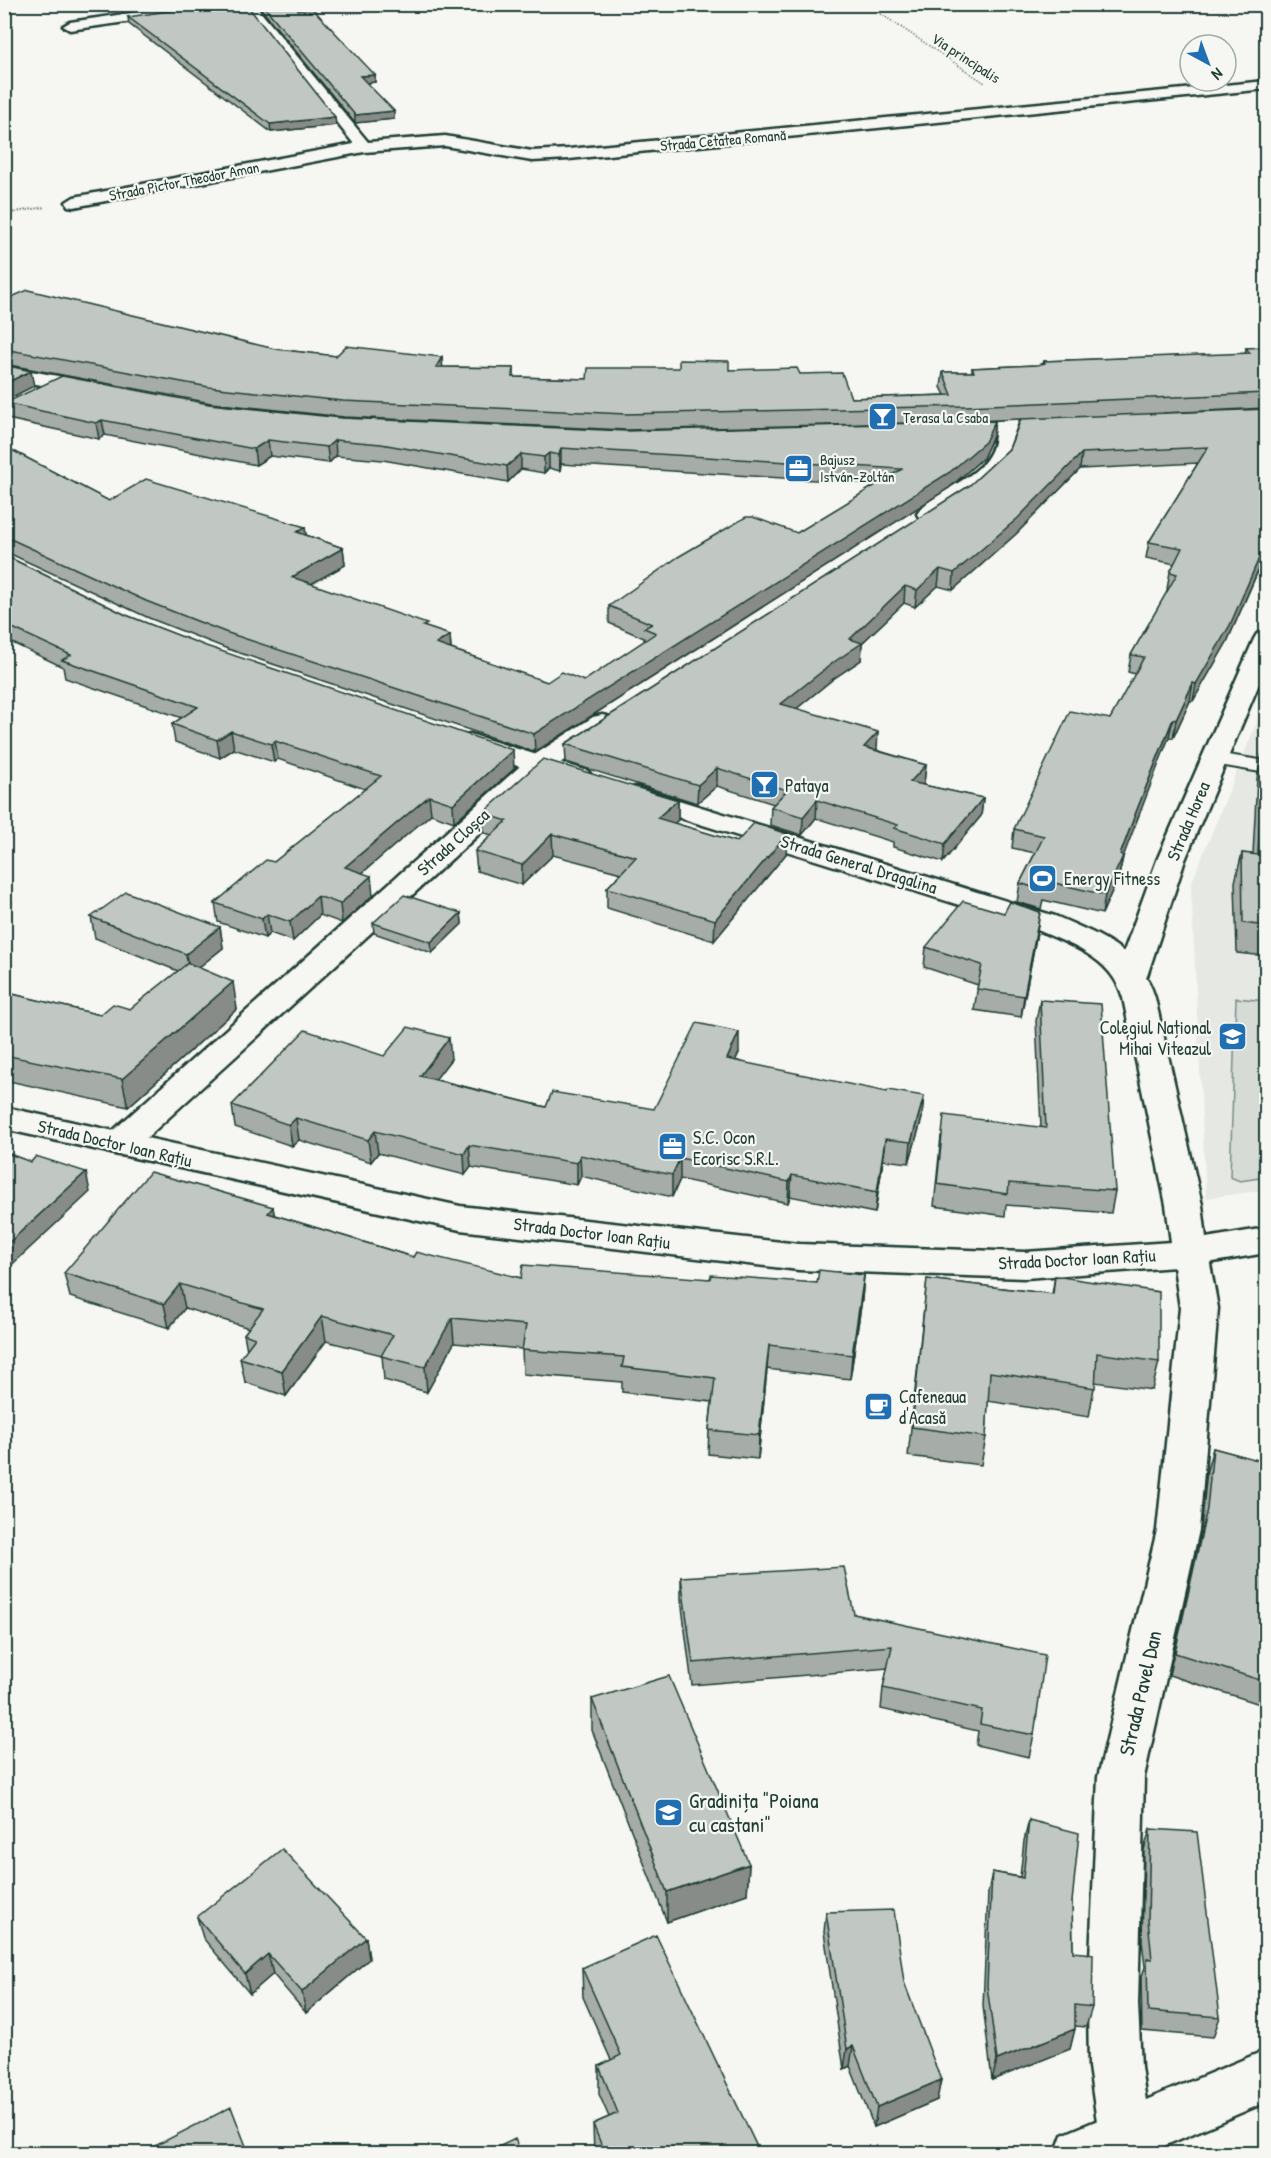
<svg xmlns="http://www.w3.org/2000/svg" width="1271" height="2158" viewBox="0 0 1271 2158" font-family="'Patrick Hand',sans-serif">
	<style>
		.built { fill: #e6e8e4 }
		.green { fill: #d6dbd6; stroke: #7a8c85; stroke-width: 1.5 }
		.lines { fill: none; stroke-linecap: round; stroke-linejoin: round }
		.lane-casing { stroke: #1f3d34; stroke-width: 4 }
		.street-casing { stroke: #1f3d34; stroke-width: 5 }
		.secondary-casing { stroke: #1f3d34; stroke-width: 5 }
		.primary-casing { stroke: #1f3d34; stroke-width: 5 }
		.path-far1 { stroke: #1f3d34; stroke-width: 1.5; stroke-dasharray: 1 2; stroke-linecap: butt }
		.path { stroke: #1f3d34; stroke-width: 2; stroke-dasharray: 1 2; stroke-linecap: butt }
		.lane { fill: #f6f6f2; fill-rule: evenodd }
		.street { fill: #f6f6f2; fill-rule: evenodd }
		.secondary { fill: #f6f6f2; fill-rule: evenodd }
		.primary { fill: #f6f6f2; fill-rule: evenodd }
		.wall { fill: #a6aca8; stroke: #1f3d34; stroke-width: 1.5 }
		.shaded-wall { fill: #878c88; stroke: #1f3d34; stroke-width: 1.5 }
		.building { fill: #c1c8c3; stroke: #1f3d34; stroke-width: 1.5 }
		.labels { text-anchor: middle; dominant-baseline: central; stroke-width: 4.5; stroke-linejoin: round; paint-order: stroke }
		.far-street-label { font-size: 15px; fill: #1f3d34; stroke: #f6f6f2 }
		.far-poi-label { font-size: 15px; fill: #1f3d34; stroke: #f6f6f2; text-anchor: start }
		.poi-label { font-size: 18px; fill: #1f3d34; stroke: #f6f6f2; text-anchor: start }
		.street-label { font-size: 18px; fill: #1f3d34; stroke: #f6f6f2 }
		.near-street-label { font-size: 21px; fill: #1f3d34; stroke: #f6f6f2 }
		.near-poi-label { font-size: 21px; fill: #1f3d34; stroke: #f6f6f2; text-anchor: start }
	</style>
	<rect width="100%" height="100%" fill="#f6f6f2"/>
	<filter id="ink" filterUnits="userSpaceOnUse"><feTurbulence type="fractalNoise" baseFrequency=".0167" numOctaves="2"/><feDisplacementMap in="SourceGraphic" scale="12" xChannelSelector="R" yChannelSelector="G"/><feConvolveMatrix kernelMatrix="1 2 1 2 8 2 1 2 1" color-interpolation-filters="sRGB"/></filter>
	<g filter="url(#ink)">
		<path class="built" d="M1266,700v490l-60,8 -15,-314z"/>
		<path class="green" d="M1236,998l30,3v176l-26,4 -10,-4z"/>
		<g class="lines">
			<defs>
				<path id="lane" d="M1215,753l51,8v12l-58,-10 -3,-4 3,-4z"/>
				<path id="street" d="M192,4h37l-6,4 -153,22 -7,-4 7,-4z
					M241,4h13l114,138 77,-6 87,15 37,-2 697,-68v8l-697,70 -37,2 -87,-15 -81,6 -290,55 -6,-1 -2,-4 8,-5 280,-53z
					M4,366l91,17 7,2 3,4 -3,4 -7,2 -91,-17z
					M1064,419l7,2 3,4 -3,4 -55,5c0,8 -1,15 -5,23 -12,19 -69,67 -91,62l-3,-5c19,-28 75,-35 78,-79h-51l-3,-4 3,-4 63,-7z
					M1266,632v35l-81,193 -38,116 -5,7 -11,2 -11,-2 -5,-7 42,-116 97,-221 3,-5z
					M602,715l9,2 4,6 -4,6 -63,42 -417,381 -12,3 -12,-3 -5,-8 5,-8 421,-377 65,-42z
					M1190,1240l13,4 5,9 10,55 -19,222 -55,247 -6,227 3,63 10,68 -7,19h-38l-7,-19 -10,-68 -1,-63 10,-227 59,-247 23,-222 -8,-55 5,-9z"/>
				<path id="secondary" d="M1266,2050v52l-121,52h-90l7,-19z"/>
				<path id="primary" d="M470,734l118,37 4,6 -4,6 -10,2 -117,-37 -4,-6 4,-6z
					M636,787l419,129c42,18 86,34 100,82l47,207 4,33 60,-10v25l-76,13 -165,12 -226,-8 -339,-40 -456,-101v-22l456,99 339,38 226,8 146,-10 -5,-37 -43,-207c-11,-41 -54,-54 -90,-70l-407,-127 -4,-6 4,-6z"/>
			</defs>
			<use href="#lane" class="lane-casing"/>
			<use href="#street" class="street-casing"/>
			<use href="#secondary" class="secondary-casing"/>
			<use href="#primary" class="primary-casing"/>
			<path class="path-far1" d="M866,4l119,79
				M343,14l111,-10"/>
			<path class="path" d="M4,214l41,-7"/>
			<use href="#lane" class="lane"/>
			<use href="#street" class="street"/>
			<use href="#secondary" class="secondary"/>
			<use href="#primary" class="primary"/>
		</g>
		<path class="wall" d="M257,4h36l5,6 77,65v7l-9,1 28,36 -39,4z
			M128,17l208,108 -65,7 -142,-108z
			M4,297l271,52 61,7 106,1v10l72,1v9l73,2 142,-9 71,4 51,24 94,-3 -4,-8 2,-15h29v-4l65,-3 6,-1 1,-3 201,-7 1,-6 20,-1v61l-103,5 103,-4 -1,146 -38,87 -34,59h-3l-17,37 -4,-1 -37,93 -9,27 -4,18 -17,39 -59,-14 -2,9 -24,-7 3,-19 15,-30 -23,-5 2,-19 96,-110 25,-45 -7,-2 3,-17 37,-65 -1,-1 3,-17 5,-8 -29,-6 3,-16 49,-79 -118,6 -64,65 -63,56 -15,-4 -23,21 -11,-4 -42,40 -1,17 -28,19 -37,30 81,40 -1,1 50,15 -2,18 -1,2 60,13 -2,18 -38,46 -50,-15v-5l-77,-24 -14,17 -32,-10 1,-18 3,-3 -57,-18 -20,17 -131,-41 -1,-18 404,-258 40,-37 11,-30 -46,2h21l-2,15 -10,22 -34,30 -414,264 -307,-103 -79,-31 -145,-67v-105l105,55 196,26 1,8 37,13 2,17 -34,19 116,44 23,7 1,14 96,33 37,-1 60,-40v-3l-35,-15v-17l188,-73 81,-49 -317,-20 -1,7 -11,-3 -5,5 -23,-4 -13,13 -125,-22 -47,-4 -7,7 -59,-7 -14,9 -151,-30 -6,4 -91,-20 -3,-16 204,1 133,14 284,13 282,-8 -282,7 -282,-13 -133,-14 -207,-39z
			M4,555l122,60 388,154 -60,53 -23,-8 -69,59 11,22 -31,28 -22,-8 -27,26 -23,-8 -5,5 -47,-16 -3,-19 59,-41 91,-73 -87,-30 -4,3 -40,-13 -14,9 -45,-16 -3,-18 10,-6 -117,-40 -2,-11 -59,-28z
			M1263,750h3v206l-29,-3 -2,-71 7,-29 11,1 4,-76z
			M678,800v20l-4,3 63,19 49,12 -72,87 -107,-33v-20l14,-15 -68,-18 -31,30 -45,-14 -2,-20 17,-16 -8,-2 -1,-20z
			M461,913l1,11 -30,29 -58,-20 -1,-10z
			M91,917l129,10 3,21 -24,19 38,42 -109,98 -124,-27v-88l96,23 30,-6 48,-38 -83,-33z
			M1037,932l-16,85 -47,-7 4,-25 -54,-18 2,-20z
			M1040,1000l75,191 -4,22 -105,-8 -1,11 -71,-10 7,-70 100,-9 -5,-106z
			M739,1053l-4,7 187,58 -13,45 -26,-3 -8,53 -85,-17 -2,7 -108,-24 -8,18 -91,-21 -4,9 -106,-18 -6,8 -87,-22 -7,9 -72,-22 -7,6 -57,-19 -3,-22 152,-49 67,3 -16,20 111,28 108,2z
			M273,1207l1,8 139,42 108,21 189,1 107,4 47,-8 -2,24 -12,80 -83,-10 -9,90 -50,-5 1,-24 3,-28 -90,-10v-10l-99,-8 -1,-25 -68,-6 -27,49 -43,-12 -2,-25 -56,-14 -40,55 -41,-14 -5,-24 7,-8 -3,-16 5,-6 -64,-20 -16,20 -99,-31 -6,-24z
			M1055,1276l104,86 -7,28 -57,-8 -6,35 -101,-16 -2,36 -5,28 -73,-9 19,-177 125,15z
			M1213,1448l51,14 2,-10v254l-97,-31 32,-145 6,-60z
			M681,1577l173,37 180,121 -5,22 -53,-12 2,-14 -97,-22 2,-21 5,-20 -196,17 -11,-86z
			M592,1699l157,165 -2,30 -80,28 -75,-192z
			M1029,1820l43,82 1,50 19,55 -6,20 -11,-1 -5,23 -78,31 -9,-74 5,-113 4,-21 28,5 4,-36z
			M1150,1829l70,188 -7,20 -71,-6 -1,-52 4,-12 -3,-26 2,-91z
			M826,1912l78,70 33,118 -63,27 -24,-61 -6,3 -20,-137z
			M197,1917l169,21 3,21 -63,54 -33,-39 -23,20 -47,-56z
			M582,1968l176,181 -1,5h-163l-1,-30 16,-7 -10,-23v-28l12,-6 -28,-63z"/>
		<path class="shaded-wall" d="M375,75v7l-15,2v-8z
			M394,111v8l-39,4v-8z
			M335,117l1,8 -65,7 -1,-8z
			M442,357l1,15 -7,-5z
			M31,371l3,15 -30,15v-17z
			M102,420l3,15 -6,4 -3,-16z
			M995,421l-2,15 -10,22 -34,30 -414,264 -1,-18z
			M268,440l2,16 -14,9 -2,-16z
			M335,440l1,16 -7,7 -2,-16z
			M561,448v16l-1,7 -1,-16z
			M549,453v15l-5,5v-16z
			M1082,453l-2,16 -64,65 -63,56 1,-17z
			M521,454v15l-13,13 -1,-16z
			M305,527l2,17 -10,-12z
			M1266,542v10l-39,90 -34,59 3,-17z
			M343,548l2,17 -52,29 -1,-17z
			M940,569l-2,17 -23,21 2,-17z
			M905,586l-1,17 -42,40 -1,17 -28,19 -53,43 1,-18z
			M450,635l1,18 -15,-9z
			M1193,683l-3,18 -17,37 3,-18z
			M1173,719l-4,18 -46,120 -4,18 -17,39 3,-19 15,-40 16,-43z
			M231,731l3,18 -14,9 -3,-18z
			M878,732l-1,17 -15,16 2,-18z
			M275,741l3,18 -4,3 -3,-18z
			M513,750l1,19 -60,53 -1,-18z
			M926,765l-2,18 -15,17 1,-18z
			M717,768v18l-20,17 1,-18z
			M429,796l2,18 -84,72 -2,-19z
			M983,798l-2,18 -38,46 2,-18z
			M678,800v20l-21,18v-20z
			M817,800l-1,18 -14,17 1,-18z
			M552,834l1,21 -31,30v-20z
			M787,834l-1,20 -72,87 1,-21z
			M371,876l2,19 -31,28 -2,-19z
			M5,877l7,26 -8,5v-30z
			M318,896l2,19 -27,26 -3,-19z
			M1040,912l-3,20 -16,85 3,-21z
			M461,913l1,11 -30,29 -1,-11z
			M267,914l3,19 -5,5 -3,-19z
			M220,927l3,21 -34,27 -3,-21z
			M233,982l4,27 -109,98 -6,-28z
			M739,1032v21l-13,27 1,-21z
			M449,1038l2,21 -29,38 -2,-21z
			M924,1096l-2,22 -13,45 2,-21z
			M296,1118l3,22 -7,6 -3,-21z
			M375,1131l3,22 -7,9 -3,-22z
			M885,1139l-2,21 -8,53 2,-21z
			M469,1145l2,22 -6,8 -1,-21z
			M580,1155l1,21 -4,9v-22z
			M680,1158v21l-8,18v-22z
			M86,1172l4,20 -86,80v-25z
			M792,1175l-2,21 -2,7 1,-21z
			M273,1207l4,25 -9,-19z
			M864,1275l-2,24 -12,80 2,-24z
			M180,1284l5,24 -16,20 -5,-24z
			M322,1316l4,25 -40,55 -4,-25z
			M452,1318l2,25 -27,49 -2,-25z
			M769,1345l-2,24 -9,90 1,-24z
			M749,1864l-2,30 -80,28v-30z
			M366,1938l3,21 -63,54 -4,-21z
			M268,1954l5,20 -23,20 -5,-20z
			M1075,2029l-5,20 -78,31 5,-20z
			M853,2046l-3,20 -6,3 3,-20z
			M941,2080l-4,20 -63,27 3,-20z
			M758,2149l-1,5h-9z"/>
		<path class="building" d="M214,4h32l89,113 -65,7 -142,-107z
			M262,4h31l5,6 15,-1 62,66 -15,1 34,35 -39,4z
			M28,290l247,59 61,7 10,-10 96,11 -6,10 78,1 -2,9 75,2 1,-11h91v-8l50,1v9l68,-2 3,6 42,-1 9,25 101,-3 -9,-23h31l-2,-4 65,-3 8,-2 -1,-2 206,-8 -4,-5 20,-1v46l-300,13 -340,8 -283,-13 -134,-14 -205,-38v-52l5,1z
			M4,365l27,6 -27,13z
			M62,376l147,28 133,14 284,13 369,-10 -10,21 -35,30 -416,262 -309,-102 -79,-31 -142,-65v-90l105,55 37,-22 159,48 -8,5 46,16 -51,29 135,47 -4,2 27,9 -14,9 111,38 15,-10 22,9 72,-48 -12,-5 8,-4 -43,-18 69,-49 68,-40h7l44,16 105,-64 -341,-21 -2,7 -10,-2 -5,4 -23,-3 -14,12 -126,-22 -46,-4 -8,7 -59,-7 -14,9 -152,-29 -6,3 -91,-20z
			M1266,409v133l-36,83 -34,59 -3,-1 -17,37 -3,-1 -37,93 -16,43 3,1 -18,39 -59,-14 -2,10 -24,-8 24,-47 -30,-7 56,-118 40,8 34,-62 -13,-2 46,-81 -7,-2 12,-24 -33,-6 59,-95 -126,6 -64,65 -64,55 -14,-4 -23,21 -12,-4 -55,53 12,4 -28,19 -53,42 97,28 -14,15 62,18 -16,17 73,16 -38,46 -51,-16 4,-3 -81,-25 -14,17 -32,-10 16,-17 -70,-22 -19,17 -133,-41 404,-258 40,-37 12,-30z
			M4,555l122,60 80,31 307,104 -60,54 -24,-8 -84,71 26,9 -31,28 -22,-8 -28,26 -23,-8 -5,5 -47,-16 51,-43 8,2 107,-86 -106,-35 -4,3 -40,-13 -14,9 -45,-16 26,-17 -136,-47 9,-5 -67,-31z
			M1263,750h3v176l-23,-3 -1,-70 16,2z
			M543,759l135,41 -21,18 80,24 17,-19 33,11 -72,86 -108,-32 29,-31 -84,-23 -30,31 -47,-14 32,-30 -24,-8z
			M126,892l94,35 -34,27 -95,-37z
			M404,895l57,18 -30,29 -58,-19z
			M963,901l41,12 6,-11 30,10 -16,84 -47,-7 5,-24 -56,-18z
			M188,963l45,19 -111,97 -118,-24v-63l96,23 13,-11 17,5z
			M1040,1000l61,4 14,187 -106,-8 -1,11 -71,-10 7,-69 102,13z
			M697,1023l42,9 -12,27 160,33 1,-2 36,6 -13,46 -26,-3 -8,53 -85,-17 -3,7 -109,-24 -8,17 -92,-20 -3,8 -108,-18 -5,9 -89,-23 -7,9 -72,-22 -7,7 -57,-20 73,-75 79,26 24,-29 41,11 -29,38 126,31 6,-15 102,17z
			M4,1152l27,10 5,-6 50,16 -82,75z
			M150,1172l123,35 -5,6 145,44 3,-5 105,26 2,-13 187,14 1,-4 106,8 2,-13 45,5 -12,80 -83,-10 -10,90 -50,-5 6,-52 -93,-11 2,-10 -102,-7 4,-25 -74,-7 -27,49 -44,-11 12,-21 -71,-19 -40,55 -42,-13 15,-20 -11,-4 19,-25 -83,-25 -16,20 -100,-31z
			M1055,1276l104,16v70l-62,-9 -2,35 -105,-16 -4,65 -74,-10 15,-148 126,15z
			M1213,1448l52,14 1,-9v229l-91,-29 32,-144z
			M844,1567l10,47 191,41 -11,80 -54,-11 2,-14 -99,-22 9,-42 -199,17 -12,-86z
			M669,1676l80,188 -82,28 -75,-193z
			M1029,1820l50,13 -7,69 1,50 20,2 -1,53 -17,-2v24l-78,31 -10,-74 5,-114 31,6z
			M1150,1829l47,3 23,185 -72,-6 -1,-53 5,1 -4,-39z
			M282,1849l84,89 -64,54 -34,-38 -23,20 -48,-57z
			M894,1910l10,72 37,98 -64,27 -24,-61 -6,3 -21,-137z
			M656,1935l102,214 -10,5h-143l-12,-30 25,-11 -19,-47 22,-11 -39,-87z
			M231,2107l18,47h-98l-2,-5z
			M515,2139l6,15h-37z"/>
	</g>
	<defs>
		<symbol id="bar-square" viewBox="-11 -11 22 22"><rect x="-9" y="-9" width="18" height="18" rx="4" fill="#1f6fb2" stroke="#f6f6f2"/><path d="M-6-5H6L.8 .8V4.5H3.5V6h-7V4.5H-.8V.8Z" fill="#fff"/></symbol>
		<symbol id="office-square" viewBox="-11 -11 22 22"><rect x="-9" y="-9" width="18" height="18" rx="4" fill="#1f6fb2" stroke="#f6f6f2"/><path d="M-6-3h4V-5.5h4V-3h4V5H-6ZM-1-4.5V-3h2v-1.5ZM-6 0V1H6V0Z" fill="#fff"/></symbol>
		<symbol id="stadium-square" viewBox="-11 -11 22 22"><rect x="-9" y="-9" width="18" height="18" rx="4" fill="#1f6fb2" stroke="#f6f6f2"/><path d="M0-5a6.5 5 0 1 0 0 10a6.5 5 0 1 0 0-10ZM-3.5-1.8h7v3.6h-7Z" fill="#fff"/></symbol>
		<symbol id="school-square" viewBox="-11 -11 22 22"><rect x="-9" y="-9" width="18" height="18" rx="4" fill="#1f6fb2" stroke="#f6f6f2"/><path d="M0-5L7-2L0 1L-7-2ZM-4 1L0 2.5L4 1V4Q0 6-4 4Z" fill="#fff"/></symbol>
		<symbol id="cafe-square" viewBox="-11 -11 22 22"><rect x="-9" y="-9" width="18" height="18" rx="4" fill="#1f6fb2" stroke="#f6f6f2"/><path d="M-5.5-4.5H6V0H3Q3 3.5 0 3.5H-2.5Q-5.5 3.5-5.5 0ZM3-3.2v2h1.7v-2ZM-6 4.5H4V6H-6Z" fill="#fff"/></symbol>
	</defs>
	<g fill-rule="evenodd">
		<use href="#bar-square" x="866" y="400" width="33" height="33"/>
		<use href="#office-square" x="782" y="452" width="33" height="33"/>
		<use href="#bar-square" x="748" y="768" width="33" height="33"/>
		<use href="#stadium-square" x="1026" y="862" width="33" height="33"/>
		<use href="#school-square" x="1216" y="1020" width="33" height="33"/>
		<use href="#office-square" x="656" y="1130" width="33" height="33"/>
		<use href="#cafe-square" x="862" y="1390" width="33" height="33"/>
		<use href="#school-square" x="652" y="1796" width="33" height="33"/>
	</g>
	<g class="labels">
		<g class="far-street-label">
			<text transform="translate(966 58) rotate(33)">Via principalis</text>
			<text transform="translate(723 140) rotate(-5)">Strada Cetatea Romană</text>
			<text transform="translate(184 181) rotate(-11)">Strada Pictor Theodor Aman</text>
		</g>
		<g class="far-poi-label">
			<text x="903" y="417">Terasa la Csaba</text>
			<text x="820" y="459">Bajusz<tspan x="820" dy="17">István-Zoltán</tspan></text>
		</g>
		<g class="poi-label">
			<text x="785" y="785">Pataya</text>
			<text x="1064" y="878">Energy Fitness</text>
			<text x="1211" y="1027" text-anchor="end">Colegiul Național<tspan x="1211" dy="21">Mihai Viteazul</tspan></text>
			<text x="693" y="1137">S.C. Ocon<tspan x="693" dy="21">Ecorisc S.R.L.</tspan></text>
			<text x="899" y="1396">Cafeneaua<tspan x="899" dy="21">d'Acasă</tspan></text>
		</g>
		<g class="street-label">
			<text transform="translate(1188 821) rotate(-67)">Strada Horea</text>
			<text transform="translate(453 842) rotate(-42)">Strada Cloșca</text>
			<text transform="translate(859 864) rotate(17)">Strada General Dragalina</text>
			<text transform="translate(115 1143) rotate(13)">Strada Doctor Ioan Rațiu</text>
			<text transform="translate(592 1233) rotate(7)">Strada Doctor Ioan Rațiu</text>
			<text transform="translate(1077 1259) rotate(-3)">Strada Doctor Ioan Rațiu</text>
		</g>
		<g class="near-street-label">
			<text transform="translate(1140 1693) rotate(-77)">Strada Pavel Dan</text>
		</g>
		<g class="near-poi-label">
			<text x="689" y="1800">Gradinița "Poiana<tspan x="689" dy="24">cu castani"</tspan></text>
		</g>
	</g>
	<rect width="1271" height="2158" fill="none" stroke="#f6f6f2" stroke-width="24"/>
	<rect x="12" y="12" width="1247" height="2134" fill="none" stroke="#1f3d34" stroke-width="2" filter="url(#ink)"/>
	<g transform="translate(1208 63) rotate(139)"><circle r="28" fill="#f6f6f2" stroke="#a0aca6" stroke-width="1.5"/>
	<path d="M0-4.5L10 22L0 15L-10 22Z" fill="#1f6fb2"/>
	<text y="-9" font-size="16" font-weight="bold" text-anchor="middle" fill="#1f3d34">N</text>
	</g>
</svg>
